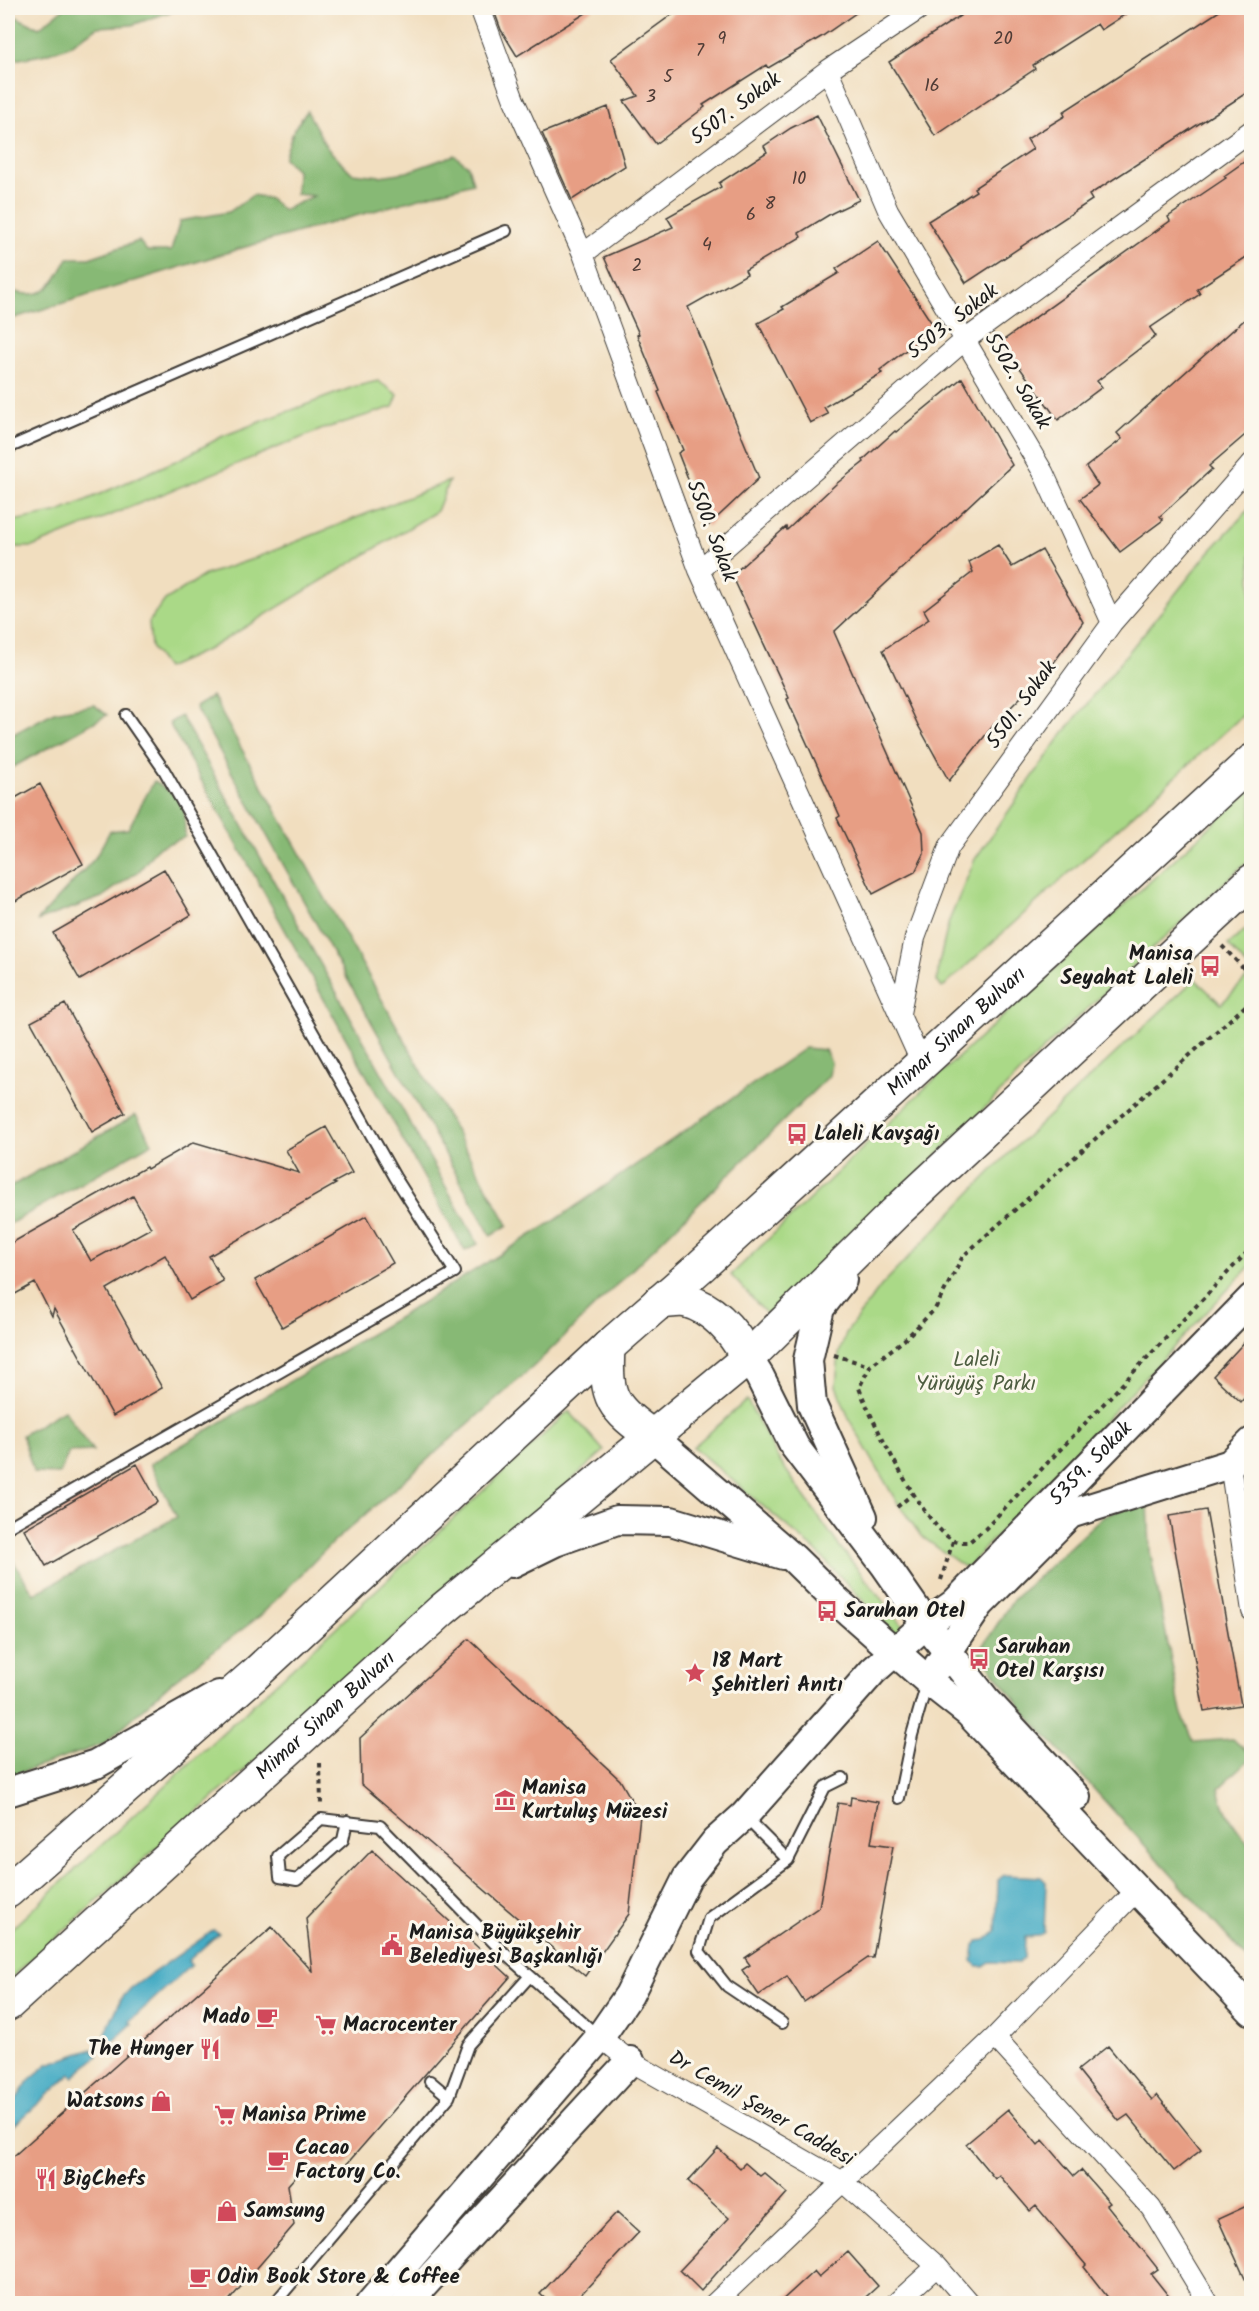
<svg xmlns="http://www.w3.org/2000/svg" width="1259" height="2311" viewBox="0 0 1259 2311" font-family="Kalam,sans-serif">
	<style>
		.green { fill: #aad987; stroke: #637a52; stroke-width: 1.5 }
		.forest { fill: #87b974; stroke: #526a48; stroke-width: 1.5 }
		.water { fill: #44abc4; stroke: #306470; stroke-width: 1.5 }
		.building { fill: #e79e84; fill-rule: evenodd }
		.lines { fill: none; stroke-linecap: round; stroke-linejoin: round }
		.lane-casing { stroke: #3c3934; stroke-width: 14 }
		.street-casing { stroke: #3c3934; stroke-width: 22 }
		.secondary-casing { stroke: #3c3934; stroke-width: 32 }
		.highway-casing { stroke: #3c3934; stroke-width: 36 }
		.path { stroke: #3c3934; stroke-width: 4; stroke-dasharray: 4.5 4.5; stroke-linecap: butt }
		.lane { stroke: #fff; stroke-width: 10 }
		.street { stroke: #fff; stroke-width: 20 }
		.secondary { stroke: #fff; stroke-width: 28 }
		.highway { stroke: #fff; stroke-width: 33 }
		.labels { text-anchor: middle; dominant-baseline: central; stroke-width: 6; stroke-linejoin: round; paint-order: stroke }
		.number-label { font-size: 18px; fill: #4f3c36 }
		.street-label { font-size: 21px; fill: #1c1c1c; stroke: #fbf7ec }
		.poi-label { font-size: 21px; font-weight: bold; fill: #1c1c1c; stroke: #fbf7ec; text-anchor: start }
		.park-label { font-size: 21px; fill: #4e5e41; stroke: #fbf7ec }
	</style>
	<rect width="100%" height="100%" fill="#fbf7ec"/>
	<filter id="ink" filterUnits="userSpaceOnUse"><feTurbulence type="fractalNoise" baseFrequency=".0167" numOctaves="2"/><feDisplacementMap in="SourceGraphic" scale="12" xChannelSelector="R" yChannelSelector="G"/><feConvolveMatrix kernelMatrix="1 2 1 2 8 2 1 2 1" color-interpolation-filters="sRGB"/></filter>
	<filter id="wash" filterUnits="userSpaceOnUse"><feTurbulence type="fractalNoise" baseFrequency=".008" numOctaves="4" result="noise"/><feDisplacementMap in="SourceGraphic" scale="24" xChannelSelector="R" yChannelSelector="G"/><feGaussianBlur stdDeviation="1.35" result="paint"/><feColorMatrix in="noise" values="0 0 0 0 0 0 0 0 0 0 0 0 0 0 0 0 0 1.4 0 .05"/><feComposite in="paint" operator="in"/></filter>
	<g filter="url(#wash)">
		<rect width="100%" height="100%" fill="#f1debf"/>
		<path class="green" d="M378,381l20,14 -5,12 -70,22 -291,118h-24v-25l51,-10 123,-54 41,-22 130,-49z
			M449,481l-12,30 -228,138 -43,19 -15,-21 -2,-25 16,-22 40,-25 45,-15z
			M1251,507v201l-309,280 -5,-7 2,-18 10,-42 26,-62 87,-124 147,-183z
			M1251,789v69l-200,184 -279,278 -41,-45 195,-188z
			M1251,925v46l-23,-26z
			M1251,974v291l-285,303 -45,-32 -26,-37 -45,-78 -14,-35 3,-32 7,-21 35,-47 126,-131 188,-176 26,25z
			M747,1400l32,60 58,83 69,87 -8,7 -83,-87 -122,-103z
			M569,1411l35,40 -596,529v-48z"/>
		<path class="forest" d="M64,8h117l-49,17 -34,2 -31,20 -25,8 -34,6v-48l31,15z
			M307,111l21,38 24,24 28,3 27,-4 47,-17 14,11 5,17 -231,65 -234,72v-30c37,12 44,-3 60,-32h21l50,-17 8,10h24l9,-30 49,-9 24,-17 17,4 13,11 31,-14 -18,-2 1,-24 -13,-12 10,-29z
			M212,696l296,529 -17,11 -296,-529z
			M94,705l13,10 -99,55v-33l46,-25z
			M181,716l297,528 -13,7 -296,-528z
			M154,781l30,20 1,36 -28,11 -17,22 -38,27 -65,24 58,-63 15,-27 18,-2z
			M805,1048l20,2 6,12 -2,14 -295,290 -207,182 -67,68 -88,66 -68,62 -96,33v-224l26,41 143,-77 -27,-53 249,-147 155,-96z
			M136,1115l16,28 -144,82v-37z
			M64,1410l29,41 -24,1 -10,22 -25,-1 -12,-38z
			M1148,1500l2,51 31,161 13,30 38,-3 19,15v4l-32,30c4,23 17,41 32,58v117l-223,-247 -49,-63 33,-52 91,-85z"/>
		<path class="water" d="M1004,1875l37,2 5,5 -2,50 -6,4 -13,1 -1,21 -5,5 -29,-1 -6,4h-6l-6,-5 2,-16 4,-4 8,-1 10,-9 2,-51z
			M214,1930l5,3 -31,28 3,4 -61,56 2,3 -23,21 -6,-6 18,-40 10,-11z
			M92,2049l6,7 -24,21 -3,-3 -60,54 -3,-2v-15l22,-32 18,-15z"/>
		<g id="blocks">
			<path class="building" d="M493,8h101l-77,48 -16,-26z
				M681,8h182l-42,29 -53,31 -2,-3 -63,40 2,2 -49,37 -32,-43 14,-5 -27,-37z
				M972,8h163l-34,22 -4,-6 -64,41 2,4 -100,67 -46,-74z
				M1224,8h27v82l-162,105 3,5 -126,83 -38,-62 48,-30 -2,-3 59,-39 -6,-10 38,-23 -2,-4z
				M608,107l17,59 -53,34 -30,-67z
				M817,115l42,85 -27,13 -33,20 2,4 -56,33 2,4 -59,33 71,171 -52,49 -29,-74 5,-3 -25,-58 2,-1 -23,-56 2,-1 -35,-77 69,-30 -6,-10 54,-30 -2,-4 48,-31 -3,-6 27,-18z
				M1251,157v97l-54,35 3,5 -50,34 6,8 -59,45 5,6 -44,33 -57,-78 169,-121 -2,-4 58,-39 -2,-2z
				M878,241l57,87 -55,42 2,3 -58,34 4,7 -18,9 -52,-100 26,-14 -2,-2 57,-34 -3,-4z
				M1251,314v116l-42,36 3,3 -52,47 3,4 -43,32 -40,-53 18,-14 -12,-18 36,-28 -5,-6z
				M962,378l50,87 -178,167 89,200 1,22 -9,18 -42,22 -36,-76 3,-2 -53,-117 2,-1 -57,-123 54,-48 1,3 49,-46 28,-22 -1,-2 32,-29 1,1z
				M998,545l14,22 30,-17 41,72 -33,46 -54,54 -47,59 -31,-56 -35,-75 46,-31 -5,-9 49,-38 -4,-10z
				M40,784l43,80 -75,41v-103z
				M164,869l27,46 -111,65 -27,-47z
				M65,1004l60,109 -33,19 -61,-110z
				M326,1127l26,46 -19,10 3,1 -127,72 14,25 -33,19 -25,-45 -58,34 55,99 -49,28 -59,-107 -2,7 -17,-33 -27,15v-53l138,-78 1,2 47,-27 105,31 -13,-23zM133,1196l18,32 -60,33 -18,-31z
				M366,1216l27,47 -111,64 -27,-47z
				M1251,1335v55l-10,12 -28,-26z
				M137,1464l21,38 -112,64 -22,-37z
				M1206,1510l35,195 -37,6 -35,-195z
				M469,1639l151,141 20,35 -11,99 -44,62 -224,-192 -1,-46z
				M851,1797l27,5 -7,41 22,3 -20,112h-5l-64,44 -17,-26 -28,19 -17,-25 8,-5 -5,-7 74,-51 19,-104 12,2z
				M372,1850l138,127 -165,189 -41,1 -16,18 6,40 -68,79h-218v-143l264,-234 40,44 -6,-53z
				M1108,2046l44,54 5,-5 44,55 -27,21 -46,-56 -9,6 -41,-51z
				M1008,2109l30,36 5,-5 31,36 7,-6 29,33 -3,2 51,64 -7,5 24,30h-62l-29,-37 2,-2 -50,-59 -6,5 -31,-36 -4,4 -29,-35z
				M718,2148l22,20 5,-5 15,13 4,-3 23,20 -86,98 -21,-21 49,-52 -41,-37z
				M1251,2204v88l-33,-73z
				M617,2212l22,20 -67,72h-21l-11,-10z
				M848,2252l30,34 -20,18h-80l36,-33 5,6z"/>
		</g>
	</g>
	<g filter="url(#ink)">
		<use href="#blocks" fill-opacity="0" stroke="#3c3934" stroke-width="1.5"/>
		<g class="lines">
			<defs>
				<path id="lane" d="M8,448l498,-217
					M8,1527l447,-255 -60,-95 -231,-407 -38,-55
					M899,1798l13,-63 15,-52
					M744,1816l44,44
					M347,1821l-4,19 -46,40 -17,-3 -2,-21 43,-37 59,7 124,127 95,84
					M782,2023l-55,-37 -28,-35 10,-33 79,-58 37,-73 18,-9
					M430,2081l19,16
					M274,2304l175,-207 19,-52 61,-68"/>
				<path id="street" d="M480,8l34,92 69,154 116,316 222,492
					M828,70l60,140 155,262 69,151
					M583,254l245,-184 93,-62
					M699,570l266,-230 287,-210
					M900,1013l15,-75 34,-91 163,-224 140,-160
					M1230,1464l22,147
					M600,2037l30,24 213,121 94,84 33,38
					M995,2037l156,171 58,96
					M714,2304l281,-267 142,-147
					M895,2304l42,-38"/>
				<g id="secondary">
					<path d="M842,1280l-22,28 -12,52 4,45 51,112"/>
					<path d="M748,1358l12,19 35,70 90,118 41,59 59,75 91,98"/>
					<path d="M653,1437l140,121 45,44 89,78 42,33 283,298"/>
					<path d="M512,1563l43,-21 62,-22 54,1 112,34"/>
					<path d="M938,1666l42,-62 90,-90 160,-50 22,-22"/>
					<path d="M8,1792l88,-28 123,-69"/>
					<path id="s1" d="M370,2304l230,-267 29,-42 58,-117 28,-36 29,-26 129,-145 53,-47 28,-20 298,-306"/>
					<path d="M406,2304l224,-243"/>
				</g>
				<g id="highway">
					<path d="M659,1302c8,0 20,-3 28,-1 28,8 48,33 61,57"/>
					<path d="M608,1347c-3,53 4,60 45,90"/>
					<path id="s2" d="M8,1891l246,-216 354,-328 93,-81 551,-505"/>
					<path id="s3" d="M8,2004l434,-394 306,-252 147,-145 357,-332"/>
				</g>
			</defs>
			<use href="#lane" class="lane-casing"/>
			<use href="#street" class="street-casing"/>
			<use href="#secondary" class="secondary-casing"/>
			<use href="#highway" class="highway-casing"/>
			<path class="path" d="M1222,946l30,31
				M1252,1000l-289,256 -28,53 -31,31 -34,26 -11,22c13,33 63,134 92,151 5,4 12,3 18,3l16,-13 267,-282
				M834,1355l36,11
				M897,1507l17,-14
				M941,1580l12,-39
				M320,1763l1,42"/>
			<use href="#lane" class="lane"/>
			<use href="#street" class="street"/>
			<use href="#secondary" class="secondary"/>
			<use href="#highway" class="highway"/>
		</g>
	</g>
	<defs>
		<symbol id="bus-bare" viewBox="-9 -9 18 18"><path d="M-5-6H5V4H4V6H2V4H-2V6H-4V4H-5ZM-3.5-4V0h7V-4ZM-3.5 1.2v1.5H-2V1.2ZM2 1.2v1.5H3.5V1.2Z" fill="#d1495b" stroke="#fbf7ec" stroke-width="2.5" paint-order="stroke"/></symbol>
		<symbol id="sight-bare" viewBox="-9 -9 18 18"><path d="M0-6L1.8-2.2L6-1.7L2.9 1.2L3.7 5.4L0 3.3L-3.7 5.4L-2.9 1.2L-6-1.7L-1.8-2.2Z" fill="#d1495b" stroke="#fbf7ec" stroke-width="2.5" paint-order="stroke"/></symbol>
		<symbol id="museum-bare" viewBox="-9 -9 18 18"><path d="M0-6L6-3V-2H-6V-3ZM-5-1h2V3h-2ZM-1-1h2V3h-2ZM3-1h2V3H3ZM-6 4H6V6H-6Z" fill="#d1495b" stroke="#fbf7ec" stroke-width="2.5" paint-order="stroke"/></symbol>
		<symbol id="civic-bare" viewBox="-9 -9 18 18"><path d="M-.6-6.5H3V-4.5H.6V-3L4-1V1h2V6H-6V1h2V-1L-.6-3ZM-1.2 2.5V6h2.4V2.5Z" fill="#d1495b" stroke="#fbf7ec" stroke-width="2.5" paint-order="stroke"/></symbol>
		<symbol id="cafe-bare" viewBox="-9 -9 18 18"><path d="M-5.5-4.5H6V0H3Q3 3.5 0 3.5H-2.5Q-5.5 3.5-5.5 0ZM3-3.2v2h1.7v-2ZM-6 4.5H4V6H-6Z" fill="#d1495b" stroke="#fbf7ec" stroke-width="2.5" paint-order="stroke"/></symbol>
		<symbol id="supermarket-bare" viewBox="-9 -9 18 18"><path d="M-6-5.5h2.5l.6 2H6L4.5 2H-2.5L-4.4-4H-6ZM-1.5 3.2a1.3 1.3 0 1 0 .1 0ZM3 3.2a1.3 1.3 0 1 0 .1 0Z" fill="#d1495b" stroke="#fbf7ec" stroke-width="2.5" paint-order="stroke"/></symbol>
		<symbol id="restaurant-bare" viewBox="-9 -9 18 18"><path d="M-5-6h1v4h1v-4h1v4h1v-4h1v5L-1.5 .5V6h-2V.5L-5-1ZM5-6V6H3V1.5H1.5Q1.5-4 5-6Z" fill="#d1495b" stroke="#fbf7ec" stroke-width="2.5" paint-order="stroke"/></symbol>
		<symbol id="shop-bare" viewBox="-9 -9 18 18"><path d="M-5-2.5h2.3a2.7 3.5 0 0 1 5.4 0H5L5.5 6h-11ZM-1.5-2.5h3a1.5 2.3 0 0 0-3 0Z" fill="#d1495b" stroke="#fbf7ec" stroke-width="2.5" paint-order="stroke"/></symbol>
	</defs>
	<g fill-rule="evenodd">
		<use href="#bus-bare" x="1195" y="951" width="30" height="30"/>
		<use href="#bus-bare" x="782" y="1119" width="30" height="30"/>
		<use href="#bus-bare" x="812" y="1596" width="30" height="30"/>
		<use href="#bus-bare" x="964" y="1644" width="30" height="30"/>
		<use href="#sight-bare" x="680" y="1658" width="30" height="30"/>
		<use href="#museum-bare" x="490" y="1785" width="30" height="30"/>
		<use href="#civic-bare" x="377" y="1930" width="30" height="30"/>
		<use href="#cafe-bare" x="252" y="2002" width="30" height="30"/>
		<use href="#supermarket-bare" x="311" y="2010" width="30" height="30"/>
		<use href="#restaurant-bare" x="195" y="2034" width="30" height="30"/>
		<use href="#shop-bare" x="146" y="2086" width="30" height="30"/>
		<use href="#supermarket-bare" x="210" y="2100" width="30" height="30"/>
		<use href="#cafe-bare" x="263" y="2145" width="30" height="30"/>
		<use href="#restaurant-bare" x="31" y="2164" width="30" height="30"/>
		<use href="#shop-bare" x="212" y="2196" width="30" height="30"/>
		<use href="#cafe-bare" x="185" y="2262" width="30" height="30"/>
	</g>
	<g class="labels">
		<g class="number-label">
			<text x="722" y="39">9</text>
			<text x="1003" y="39">20</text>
			<text x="700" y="51">7</text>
			<text x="668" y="77">5</text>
			<text x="932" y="86">16</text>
			<text x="651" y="97">3</text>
			<text x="799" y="179">10</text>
			<text x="770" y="204">8</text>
			<text x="751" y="215">6</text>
			<text x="707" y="245">4</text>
			<text x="637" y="266">2</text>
		</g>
		<g class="street-label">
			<text transform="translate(736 109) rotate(-37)">5507. Sokak</text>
			<text transform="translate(953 322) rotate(-38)">5503. Sokak</text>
			<text transform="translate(1017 381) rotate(59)">5502. Sokak</text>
			<text transform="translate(711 531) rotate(69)">5500. Sokak</text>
			<text transform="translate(1022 705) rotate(-54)">5501. Sokak</text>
			<text stroke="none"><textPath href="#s2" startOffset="1280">Mimar Sinan Bulvarı</textPath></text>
			<text stroke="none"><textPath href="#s1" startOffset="1114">5359. Sokak</textPath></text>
			<text stroke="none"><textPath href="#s3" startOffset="429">Mimar Sinan Bulvarı</textPath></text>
			<text transform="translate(761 2109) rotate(30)">Dr Cemil Şener Caddesi</text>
		</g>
		<g class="poi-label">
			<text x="1193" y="954" text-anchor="end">Manisa<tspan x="1193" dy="24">Seyahat Laleli</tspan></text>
			<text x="814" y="1134">Laleli Kavşağı</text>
			<text x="844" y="1611">Saruhan Otel</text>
			<text x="996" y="1647">Saruhan<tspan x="996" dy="24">Otel Karşısı</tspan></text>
			<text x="712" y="1661">18 Mart<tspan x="712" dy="24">Şehitleri Anıtı</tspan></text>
			<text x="522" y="1788">Manisa<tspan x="522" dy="24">Kurtuluş Müzesi</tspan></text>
			<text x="409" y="1933">Manisa Büyükşehir<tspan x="409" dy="24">Belediyesi Başkanlığı</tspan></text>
			<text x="250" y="2017" text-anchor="end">Mado</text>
			<text x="343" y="2025">Macrocenter</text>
			<text x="193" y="2049" text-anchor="end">The Hunger</text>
			<text x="144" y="2101" text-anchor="end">Watsons</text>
			<text x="242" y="2115">Manisa Prime</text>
			<text x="295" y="2148">Cacao<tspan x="295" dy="24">Factory Co.</tspan></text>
			<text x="63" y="2179">BigChefs</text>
			<text x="244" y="2211">Samsung</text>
			<text x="217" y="2277">Odin Book Store &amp; Coffee</text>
		</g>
		<g class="park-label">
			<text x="976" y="1360">Laleli<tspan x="976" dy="24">Yürüyüş Parkı</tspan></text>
		</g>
	</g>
	<rect width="1259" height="2311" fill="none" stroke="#fbf7ec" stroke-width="30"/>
</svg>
